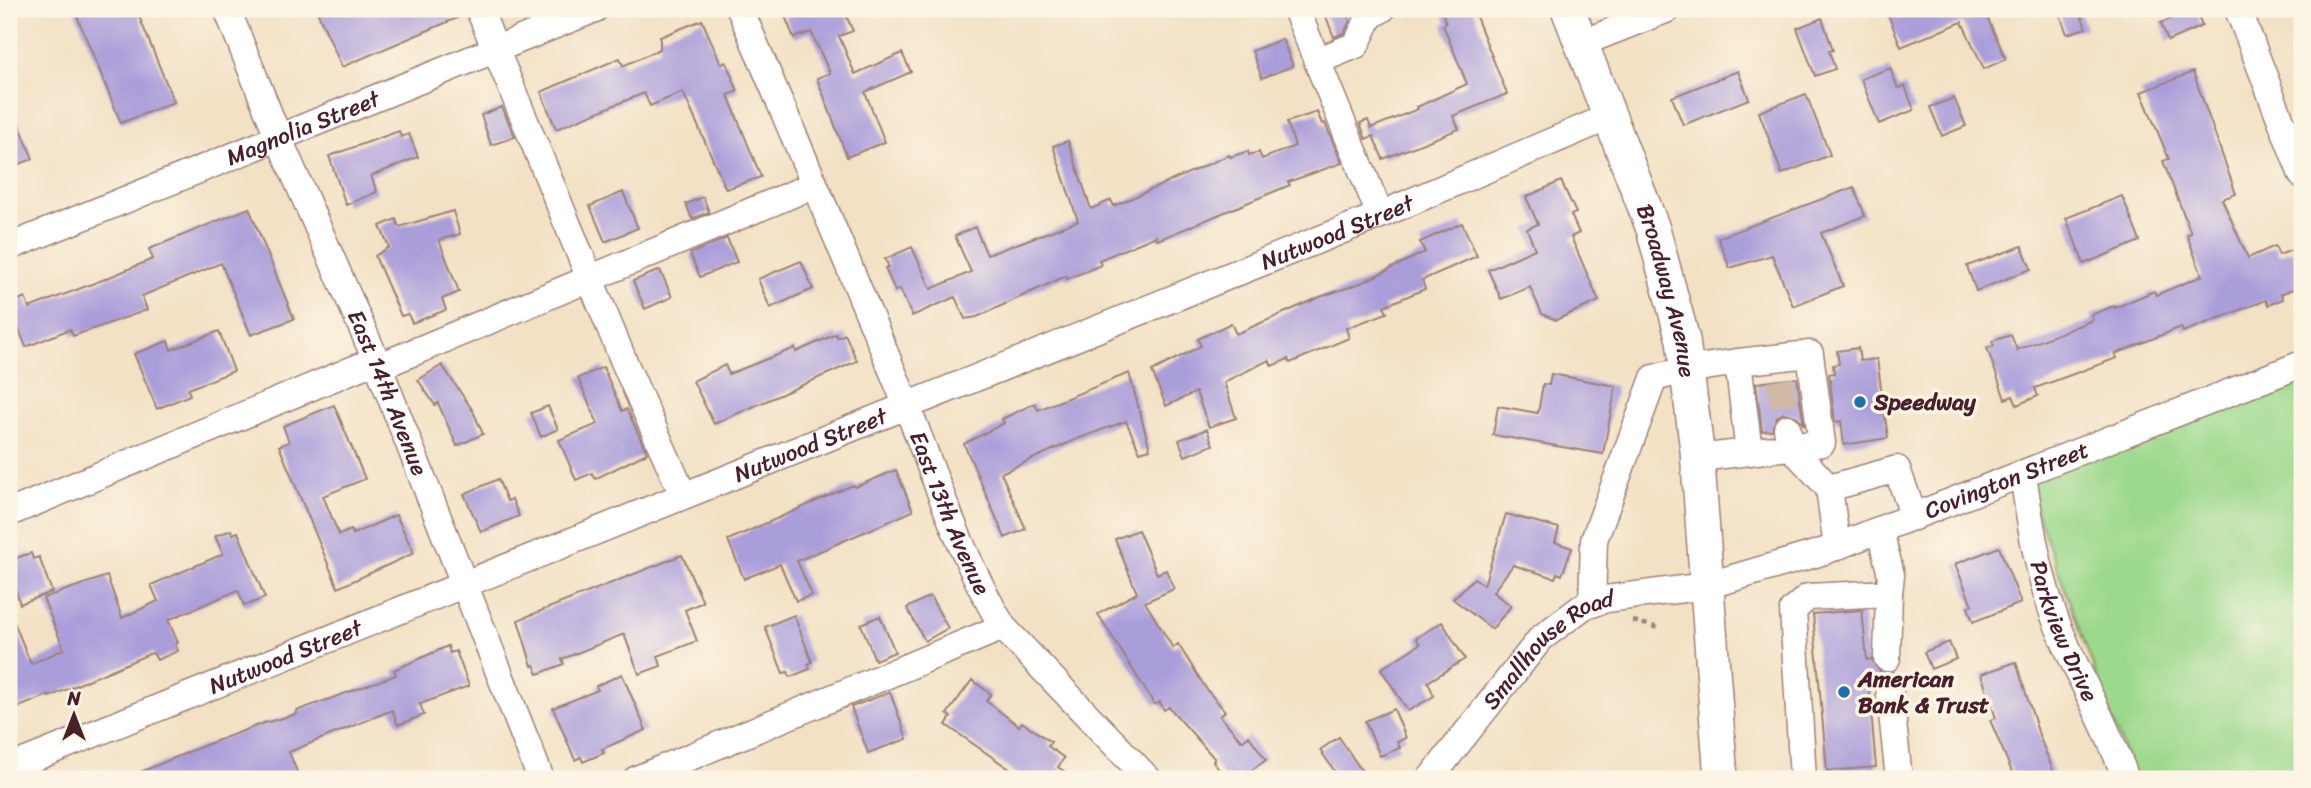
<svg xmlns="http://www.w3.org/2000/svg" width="2311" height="788" viewBox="0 0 2311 788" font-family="Sriracha,sans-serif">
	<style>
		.green { fill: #9dd98d; stroke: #747c5c; stroke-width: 2 }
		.building { fill: #aa9eda }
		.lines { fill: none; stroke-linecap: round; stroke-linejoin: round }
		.minor-tunnel { stroke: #d0baa5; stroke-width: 26; stroke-dasharray: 26 13; stroke-linecap: butt }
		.minor-casing { stroke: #9e8078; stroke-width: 29 }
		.major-casing { stroke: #9e8078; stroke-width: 36 }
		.path { stroke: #9e8078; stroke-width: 4.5; stroke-dasharray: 5 5; stroke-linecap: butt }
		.minor { stroke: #fff; stroke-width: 26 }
		.major { stroke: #fff; stroke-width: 33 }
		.poi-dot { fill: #1f6fb2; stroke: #fcf5e5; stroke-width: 2.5 }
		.labels { text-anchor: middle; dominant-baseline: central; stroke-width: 7; stroke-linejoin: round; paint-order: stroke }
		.street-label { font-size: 23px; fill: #4a1f2b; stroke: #fcf5e5 }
		.poi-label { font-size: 23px; font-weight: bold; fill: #4a1f2b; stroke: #fcf5e5; text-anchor: start }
	</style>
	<rect width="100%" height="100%" fill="#fcf5e5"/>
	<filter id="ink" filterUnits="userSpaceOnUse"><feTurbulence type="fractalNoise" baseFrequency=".0143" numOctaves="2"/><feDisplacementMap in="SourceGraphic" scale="14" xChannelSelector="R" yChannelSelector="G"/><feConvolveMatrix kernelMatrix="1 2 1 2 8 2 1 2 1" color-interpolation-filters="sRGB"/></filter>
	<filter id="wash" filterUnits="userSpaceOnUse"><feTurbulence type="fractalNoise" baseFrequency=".00686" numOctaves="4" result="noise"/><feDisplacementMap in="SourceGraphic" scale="28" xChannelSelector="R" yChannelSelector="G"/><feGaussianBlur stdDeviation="1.57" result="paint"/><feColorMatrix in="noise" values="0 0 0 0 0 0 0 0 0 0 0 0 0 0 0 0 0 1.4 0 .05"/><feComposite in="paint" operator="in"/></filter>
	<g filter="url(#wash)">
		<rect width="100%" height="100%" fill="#f2e1c4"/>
		<path class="green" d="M2302,364v415h-168l-111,-305z"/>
		<g id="blocks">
			<path class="building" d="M74,9h62l38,93 -53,21z
				M316,9h148v6l-122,52z
				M782,9h61l10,22 -14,5 16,38 47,-21 9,19 -46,20 20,50 -38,15 -30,-79 13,-5 -19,-41 -17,6z
				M1323,9h22l5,12 -6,12 -10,4z
				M1441,9h32l34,85 -54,22 6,13 -76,30 -10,-23 -7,3 -6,-16 8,-3 3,8 47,-19 -1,-2 50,-23 -24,-59 3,-2z
				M1886,9h107l-8,4 21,46 -22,10 -22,-47 -61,25z
				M2058,9h21l7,19 -19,6z
				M2195,9l7,17 -34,15 -7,-18z
				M1822,18l11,32 -4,1 6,18 -20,7 -18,-48z
				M702,20l19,44 5,-2 12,29 -10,4 33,82 -35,12 -43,-97 -33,14 -6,-13 -88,36 -15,-37 79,-34 3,8 37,-17v-12z
				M1282,39l11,27 -31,12 -10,-27z
				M1890,68l8,20 7,-2 9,24 -35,14 -18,-45z
				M1738,71l11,28 -66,26 -11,-28z
				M2193,72l43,122 -14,5 26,59 27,-12 4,9 13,-5 10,24v11l-21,9 2,5 -15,6 -2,-5 -83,32 -2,-5 -66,27 2,4 -82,30 3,8 -21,9 -4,-9 -8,3 -18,-51 7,-2 -2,-5 19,-6 6,15 76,-30 -2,-5 23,-9 1,2 39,-17 2,4 46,-19 -15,-41 4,-2 -28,-72 6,-2 -28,-67z
				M1806,94l24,61 -48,19 -23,-62z
				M1954,98l12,28 -24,10 -12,-29z
				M9,99l24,60 -24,9z
				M502,107l13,30 -24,8 -10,-30z
				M1317,112l5,12 3,-1 17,40 -54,19 2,3 -132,55 -2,-4 -57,24 2,5 -34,14 -1,-3 -89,41 -12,2 -10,-22 -43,19 -12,-27 -5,2 -10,-23 4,-1 -4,-8 27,-12 19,42 40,-17 -16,-36 20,-9 12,28 91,-34 -25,-75 15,-5 23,68 20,-9 3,6 115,-51 1,2 18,-6 1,4 10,-3 3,7 33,-13 -8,-24z
				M399,131l2,6 8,-3 9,23 -47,19 6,16 -31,13 -17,-49z
				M1561,181l15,32 -5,2 8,18 -8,4 28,64 -43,19 -14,-6 -12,-27 -29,12 -13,-29 47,-21 -8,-20 11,-5 -12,-27z
				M1854,187l11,29 -44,17 22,53 -50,20 -21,-51 -42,13 -12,-30z
				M623,192l15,36 -33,14 -15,-36z
				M2122,196l18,45 -56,23 -18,-46z
				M703,197l6,15 -17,7 -6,-15z
				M249,208l45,111 -43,16 -30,-72 -79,33 5,14 -74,26 -3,-7 -44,18 -17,-43 16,-7 4,11 76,-29 48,-20 -4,-10z
				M453,211l7,23 -21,6 20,52 -17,7 4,11 -34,13 -4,-9 -7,2 -26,-60 14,-9 -9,-21 16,-7 3,8z
				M1462,223l15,33 -55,24 3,9 -41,17 3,7 -41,15 3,10 -59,25 -2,-4 -16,7 -3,-6 -45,22 12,36 -27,9 -13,-35 -30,14 -14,-35 49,-25 -3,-7 33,-16 5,11 84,-37 41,-14 64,-31 -5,-10z
				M727,238l10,24 -37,15 -10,-23z
				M2022,246l9,23 -55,22 -9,-25z
				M801,261l12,28 -43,19 -12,-29z
				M660,270l12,27 -27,12 -12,-28z
				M219,331l15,40 -46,18 2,6 -33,14 -23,-55 34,-13 3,9z
				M836,334l1,4 8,-4 12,27 -143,63 -21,-43 32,-16 4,9 66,-26 1,4z
				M1858,348l2,13 17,-2 11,79 -44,7 -3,-24 -6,1 -6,-48 5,-1 -1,-8 6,-1 -2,-13z
				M442,365l31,46 10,23 -26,12 -19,-43 -3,2 -17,-25z
				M603,367l19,44 5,-2 20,44 -52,26 -3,-6 -16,7 -17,-40 39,-16 -20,-46z
				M1129,373l21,76 -10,3 -14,-31 -49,18 -76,34 25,56 -21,9 -41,-94 40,-21 -2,-4 33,-16 3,7z
				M1551,374l65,12 -13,68 -110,-19 5,-29 40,7 5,-29 6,1z
				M1797,378l7,48 -6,-9 -14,-4 -8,4 -4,13 -10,1 -6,-48z
				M334,405l31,74 -42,17 16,39 12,-5 2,4 43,-19 18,38 -76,35 -59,-142 10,-4 -6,-16z
				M548,406l10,23 -17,8 -10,-24z
				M1207,429l6,16 -28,11 -6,-16z
				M896,470l17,41 -116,50 15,34 -16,6 -16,-37 -36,15 -16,-39 125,-55 2,2z
				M498,479l9,22 5,-2 7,17 -38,16 -17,-38z
				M1506,514l53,14 -4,14 17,6 -10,27 -5,-2 -2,5 -42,-13 -20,27 18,14 -19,23 -39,-30 21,-21 10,7z
				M231,530l2,4 5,-2 27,66 -21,8 -6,-16 -70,30 10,23 -3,1 3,7 -21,9 -4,-7 -4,1 -100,43 -1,-2 -31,13 -2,-4 -6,3v-97l22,54 33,-15 -21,-51 64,-22 15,42 36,-17 -7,-16 72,-31 -8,-18z
				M1138,530l19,44 9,-4 8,19 -29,13 28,46 5,-4 29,46 18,21 -5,5 22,25 7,-5 17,24 -27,19h-14l-12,-18 2,-2 -46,-52 -5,3 -4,-8 -5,3 -57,-91 39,-21 -22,-54z
				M1999,547l22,56 -48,19 -5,-15 4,-2 -17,-41z
				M31,553l2,6 6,-2 13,35 -32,12 -11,-36 6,-2 -2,-7z
				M682,555l21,47 -18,8 12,31 -39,15 3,10 -22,8 -15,-40 -62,25 2,5 -26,10 -4,-9 -2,1 -14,-46z
				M930,596l18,32 -23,13 -18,-33z
				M1862,610l5,50 5,-1 8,13 -7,14 -4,1 7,80 -49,4 -14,-157z
				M794,615l18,47 -4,2 2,5 -20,8 -2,-5 -5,1 -18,-46z
				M880,616l15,36 -20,8 -14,-36z
				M1442,622l23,37 -37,23 6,14 -26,15 -27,-42 39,-25 -4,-6z
				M1949,642l7,17 -25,10 -7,-17z
				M448,646l2,7 6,-2 13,35 -49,18 4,11 -26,10 -6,-15 -103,42 11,27h-176l74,-31 66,-25 33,-9 -1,-3 100,-36 -2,-5z
				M2016,662l23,73 15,38 -14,6h-25l-25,-59 6,-2 -15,-44z
				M622,674l24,56 -44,19 2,4 -21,9 -2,-5 -6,3 -22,-52 45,-18 -2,-4z
				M972,680l19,14 -5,7 33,25 3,-4 29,20 -3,4 16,12 -6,9 17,12h-51l-78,-54 5,-8 -4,-3z
				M890,692l17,47 -39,14 -17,-46z
				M1394,709l12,29 -9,4 3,6 -20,8 -15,-35z
				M1339,737l28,42h-27l-20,-29z"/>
		</g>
	</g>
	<g filter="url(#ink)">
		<use href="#blocks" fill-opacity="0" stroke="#9e8078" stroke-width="2"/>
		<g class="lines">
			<path class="minor-tunnel" d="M1780,380l7,48"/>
			<defs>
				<g id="minor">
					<path id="s1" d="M227,9l52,130 97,221 165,419"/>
					<path d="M479,9l146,355 58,131"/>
					<path id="s2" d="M740,9c56,131 112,263 166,395 30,75 55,153 97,223l145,152"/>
					<path d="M1296,9l84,206"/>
					<path d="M2238,9l64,166"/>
					<path d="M1582,43l86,-34"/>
					<path d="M1317,61l39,-16 14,-29 12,-7"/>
					<path id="s3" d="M9,247l586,-238"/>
					<path d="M378,367l436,-182"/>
					<path d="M1787,428l4,19 38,41 8,59"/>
					<path d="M1698,458l51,-6"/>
					<path id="s4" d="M2023,474c7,49 15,101 33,147 21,54 51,104 70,158"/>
					<path d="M1829,488l68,-19 17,48"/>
					<path d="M9,513l367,-153"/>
					<path d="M1592,604l2,-64 60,-162c51,-14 104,-18 156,-24l12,89 -73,9 -11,-90"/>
					<path d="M1887,658l2,-65"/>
					<path d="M1889,685l10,94"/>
					<path id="s5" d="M9,768l1371,-553 231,-99"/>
					<path d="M637,779l366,-152"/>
					<path id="s6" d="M1430,779l111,-141 43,-32 22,-7 100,-13 119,-35 477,-187"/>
					<path d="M1803,779l-10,-169 15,-13 81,-4 2,-18 -11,-44"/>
				</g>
				<g id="major">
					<path id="s7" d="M1568,9l85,220 30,111 14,110 24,329"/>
				</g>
			</defs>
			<use href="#minor" class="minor-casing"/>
			<use href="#major" class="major-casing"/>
			<path class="path" d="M1633,621l26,7"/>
			<use href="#minor" class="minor"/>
			<use href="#major" class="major"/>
		</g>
	</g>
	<g class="poi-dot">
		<circle cx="1860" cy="402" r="7"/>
		<circle cx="1844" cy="692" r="7"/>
	</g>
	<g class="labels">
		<g class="street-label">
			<text stroke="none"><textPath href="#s3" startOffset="317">Magnolia Street</textPath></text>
			<text stroke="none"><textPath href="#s5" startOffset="1432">Nutwood Street</textPath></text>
			<text stroke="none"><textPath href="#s7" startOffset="299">Broadway Avenue</textPath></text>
			<text stroke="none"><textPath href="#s1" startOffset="416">East 14th Avenue</textPath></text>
			<text stroke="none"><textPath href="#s5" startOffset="864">Nutwood Street</textPath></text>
			<text stroke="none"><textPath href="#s6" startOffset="676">Covington Street</textPath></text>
			<text stroke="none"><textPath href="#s2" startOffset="546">East 13th Avenue</textPath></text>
			<text stroke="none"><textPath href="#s4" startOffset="163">Parkview Drive</textPath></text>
			<text stroke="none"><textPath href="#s6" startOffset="178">Smallhouse Road</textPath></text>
			<text stroke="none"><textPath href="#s5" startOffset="298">Nutwood Street</textPath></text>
		</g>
		<g class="poi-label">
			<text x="1874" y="402">Speedway</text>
			<text x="1858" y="679">American<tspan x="1858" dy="26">Bank &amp; Trust</tspan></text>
		</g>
	</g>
	<rect width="2311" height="788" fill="none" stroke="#fcf5e5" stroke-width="35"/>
	<g transform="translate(74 715)" stroke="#fcf5e5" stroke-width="5" paint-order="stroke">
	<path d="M0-5L12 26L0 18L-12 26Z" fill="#4a1f2b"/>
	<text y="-10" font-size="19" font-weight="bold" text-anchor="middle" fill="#4a1f2b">N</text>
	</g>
</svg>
